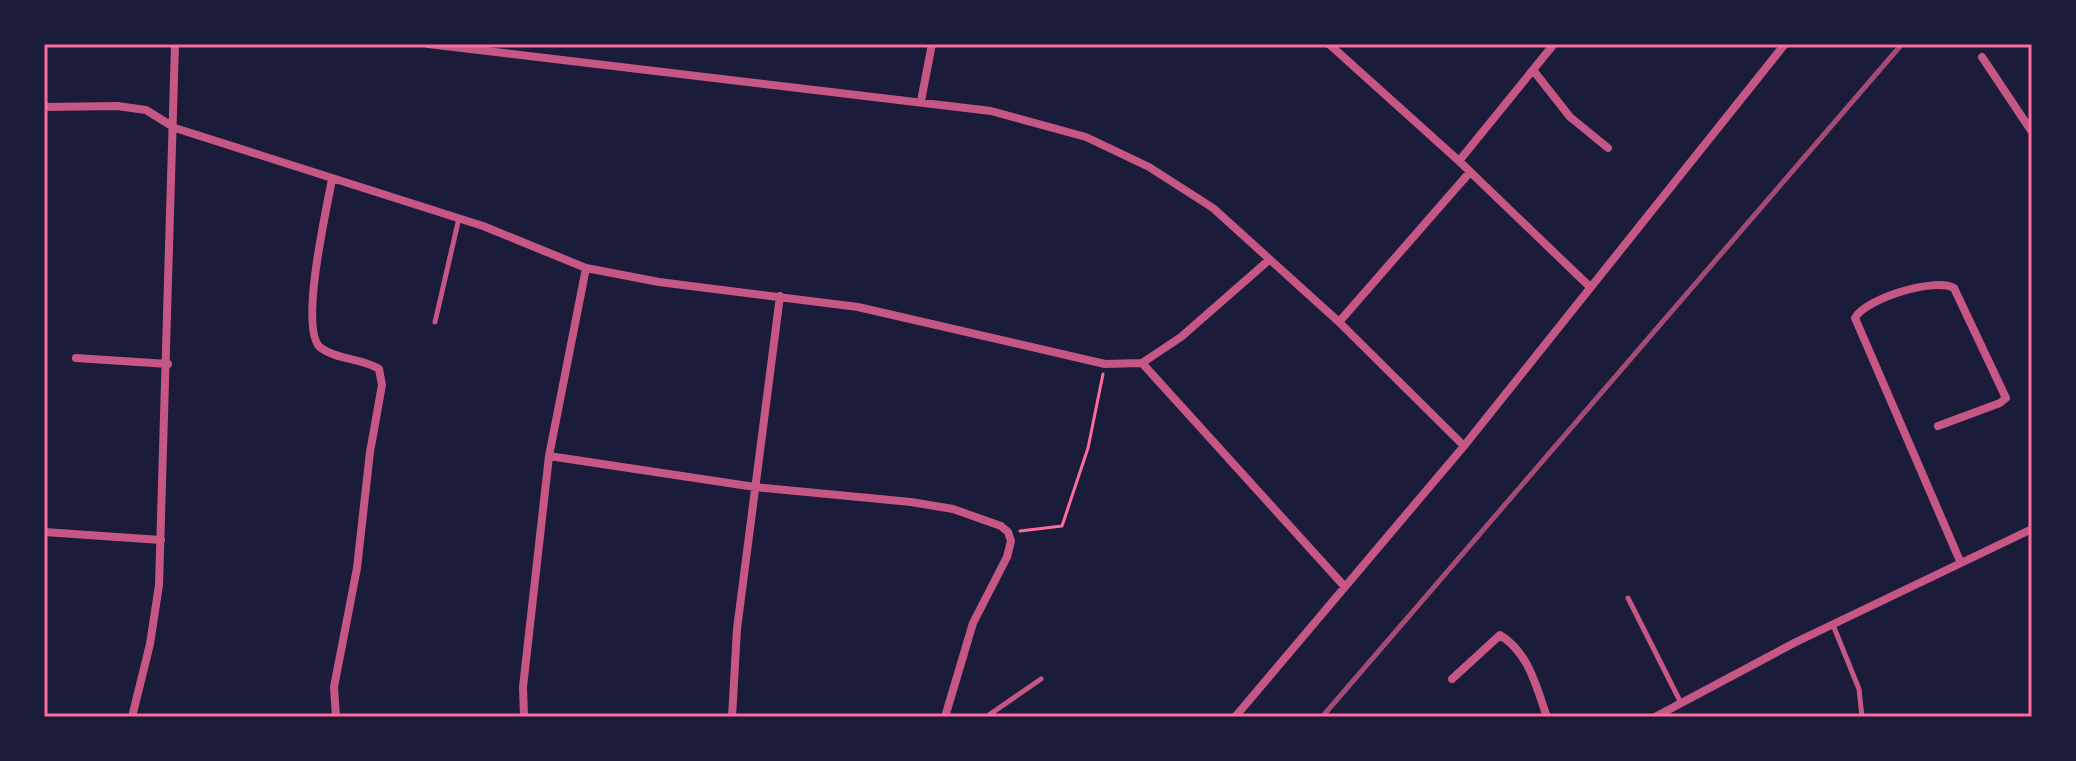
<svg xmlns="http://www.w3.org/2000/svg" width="2076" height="761" viewBox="0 0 2076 761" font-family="Lato,sans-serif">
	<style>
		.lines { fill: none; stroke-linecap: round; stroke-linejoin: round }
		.path { stroke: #ff6b9d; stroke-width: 3 }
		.service { stroke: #c65784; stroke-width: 5 }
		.minor { stroke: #c65784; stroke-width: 8 }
		.rail { stroke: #a44b75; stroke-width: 5 }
		.neatline { fill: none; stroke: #ff6b9d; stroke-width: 3 }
	</style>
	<rect width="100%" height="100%" fill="#1b1b3a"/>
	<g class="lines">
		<path class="path" d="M1020,531l42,-5 26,-78 15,-74"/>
		<path class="service" d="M435,322l24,-104
			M1628,598l53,105
			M1833,625l26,64 3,28
			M986,717l55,-38"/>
		<path class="minor" d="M428,44l563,67 95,26 63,30 64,41 126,114 125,124
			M1329,44l130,117 131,126
			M1982,57l50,75
			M1533,70l37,47 38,31
			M921,101l11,-57
			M44,107l73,-1 29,4 29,18 308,98 103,42 73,14 199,25 247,57 37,-1 39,-26 88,-77
			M1459,161l95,-117
			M332,179c-5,29 -34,152 -11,169 16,12 40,10 58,21l3,16 -12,67 -13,116 -23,119 2,30
			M1339,322l131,-150
			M76,358l92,6
			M1142,363l203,224
			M1938,426l62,-23 6,-5 -52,-110c-20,-11 -89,11 -99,30l105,243
			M549,456l206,31 156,15 42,7 48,17 7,6 3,9 -4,16 -34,66 -28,94
			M44,532l117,8
			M1452,679l48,-44c29,18 36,51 47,82
			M132,717l18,-73 9,-59 16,-541
			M524,717l-1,-30 26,-231 37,-188
			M732,717l5,-88 43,-333
			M1235,717l229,-271 321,-402
			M1655,717l141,-75 236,-113"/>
		<path class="rail" d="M1322,717l580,-673"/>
	</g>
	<rect width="2076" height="761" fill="none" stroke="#1b1b3a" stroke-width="92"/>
	<rect x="46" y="46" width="1984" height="669" class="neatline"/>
</svg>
